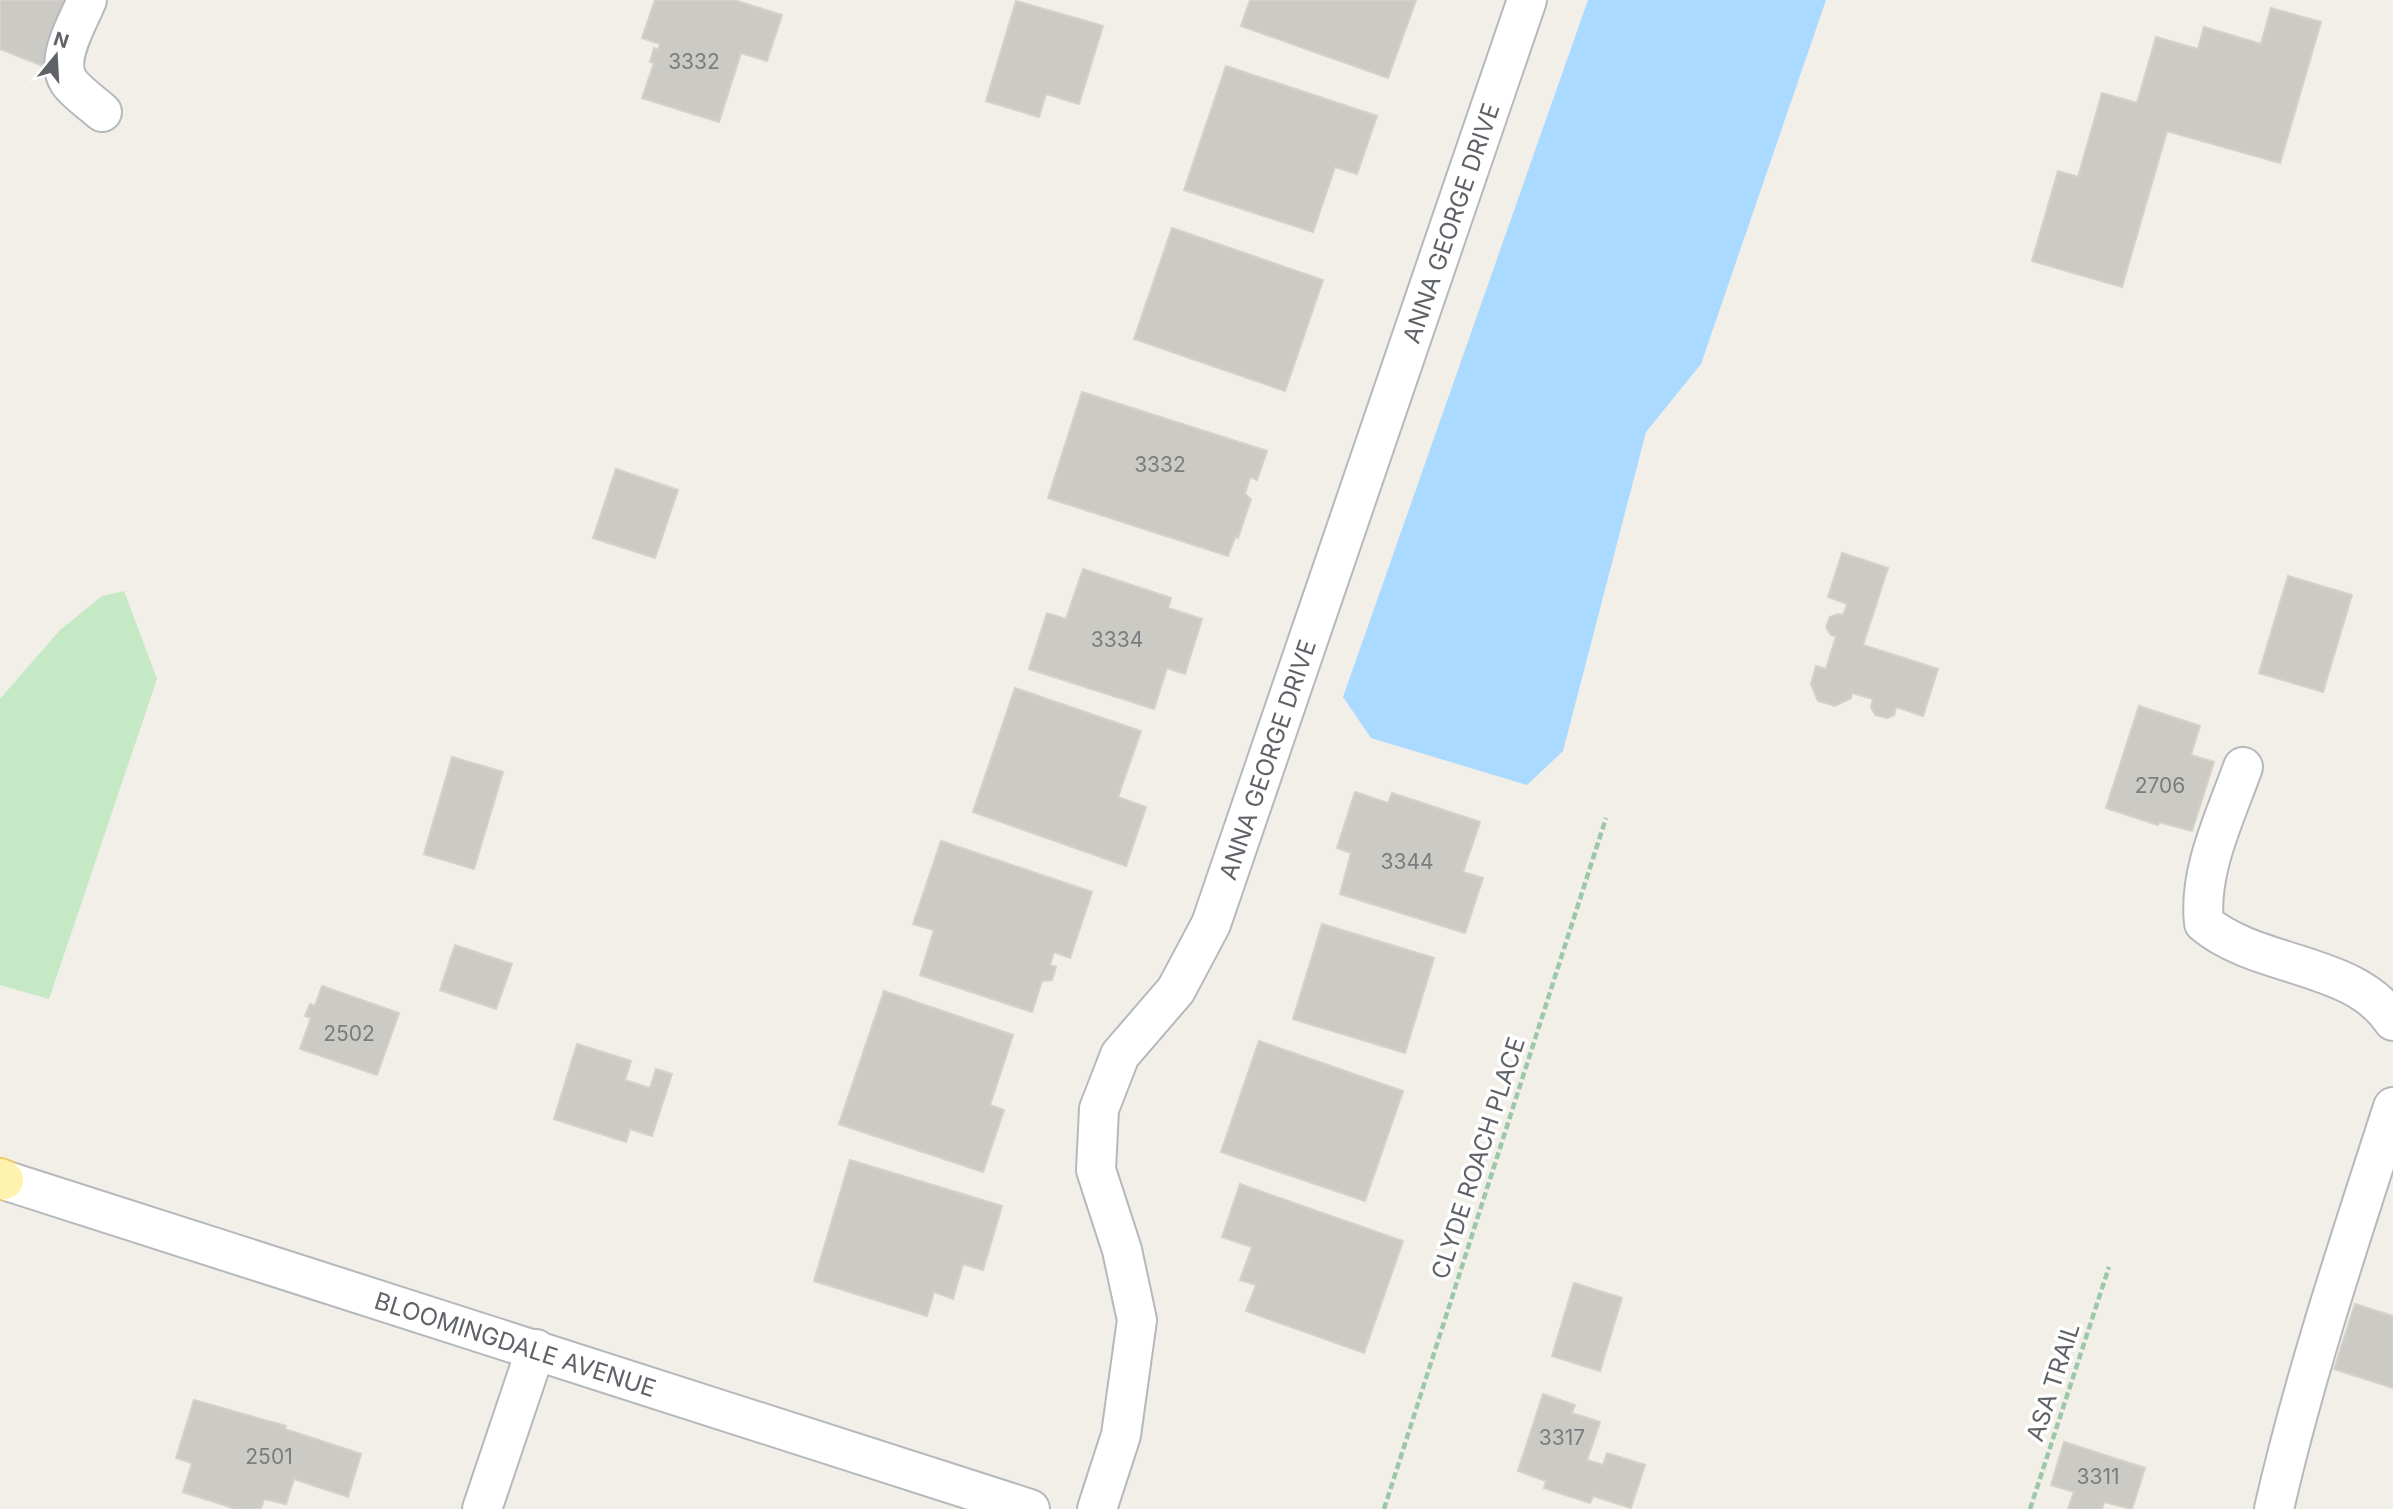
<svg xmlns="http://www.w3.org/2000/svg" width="2393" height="1509" viewBox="0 0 2393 1509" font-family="Inter,sans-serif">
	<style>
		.green { fill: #c5e8c5 }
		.water { fill: #aadaff }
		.building { fill: #cccac5; stroke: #d6d1c6; stroke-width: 2 }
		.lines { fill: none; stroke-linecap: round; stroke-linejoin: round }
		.minor-casing { stroke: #b5b8bc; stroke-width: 42 }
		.major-casing { stroke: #f2c960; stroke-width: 42 }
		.path { stroke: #9cc7a9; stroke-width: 4.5; stroke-dasharray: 7 3.5; stroke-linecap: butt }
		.minor { stroke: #fff; stroke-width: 38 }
		.major { stroke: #fff2af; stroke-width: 38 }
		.labels { text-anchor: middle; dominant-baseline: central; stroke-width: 7; stroke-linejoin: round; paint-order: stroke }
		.number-label { font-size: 21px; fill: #7a7d7f }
		.street-label { font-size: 24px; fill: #5f6368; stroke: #fff }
	</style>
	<rect width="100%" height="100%" fill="#f1efe8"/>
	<path class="green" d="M124,591l33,88 -108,320 -49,-14v-286l60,-69 42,-34z"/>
	<path class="water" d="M1588,0h238l-125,364 -55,68 -83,319 -36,34 -156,-47 -28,-41z"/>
	<path class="building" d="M0,0h71l-28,66 -43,-17z
		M655,0h79l48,15 -15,46 -26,-8 -22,69 -77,-24 12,-35 -4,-1 4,-14 4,2 2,-6 -18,-6z
		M1250,0h166l-28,78 -147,-52z
		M1016,1l87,25 -24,78 -33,-10 -7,23 -53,-16z
		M2271,8l50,14 -41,141 -113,-32 -45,156 -90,-26 26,-90 20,6 24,-84 35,10 19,-66 42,12 6,-22 57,17z
		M1226,66l151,50 -20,58 -22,-7 -22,65 -129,-42z
		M1172,228l151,52 -38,111 -151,-52z
		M1082,392l185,59 -10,29 -7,-3 -5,17 6,5 -13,39 -3,-1 -7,19 -180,-58z
		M616,469l62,21 -23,68 -62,-20z
		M1842,553l46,15 -25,77 75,24 -15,47 -27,-9 -2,8 -7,3 -12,-3 -4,-8 2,-8 -21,-6 -1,5 -16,8 -17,-5 -7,-17 5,-18 10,3 10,-33 -5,-1 -5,-8 4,-10 8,-3 5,1 4,-11 -19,-7z
		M1083,569l88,29 -3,10 34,11 -17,55 -18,-6 -13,41 -125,-40 18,-56 19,6z
		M2288,576l64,19 -29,97 -64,-19z
		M1015,688l126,43 -23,66 28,10 -20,59 -153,-54z
		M2139,706l61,20 -9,29 23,7 -22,69 -33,-9 -1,3 -52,-17z
		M452,757l51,15 -29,97 -50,-15z
		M1355,792l33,11 4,-10 88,29 -17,50 20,6 -18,55 -125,-39 11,-41 -14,-5z
		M941,841l151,51 -22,66 -16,-6 -4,13 6,2 -4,13 -10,1 -10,31 -112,-37 14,-45 -21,-6z
		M1322,924l112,34 -29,95 -112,-34z
		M455,945l57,19 -16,45 -56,-19z
		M322,986l77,27 -22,62 -77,-26 11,-31 -6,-2 5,-12 5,2z
		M884,991l129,44 -23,70 14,5 -21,62 -144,-48z
		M1259,1041l144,50 -38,110 -144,-49z
		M577,1044l54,17 -6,19 25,8 6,-19 16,5 -20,62 -22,-7 -4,13 -72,-23z
		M850,1160l152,46 -19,64 -20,-6 -10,35 -19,-7 -7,24 -113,-35z
		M1240,1184l163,57 -39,112 -118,-42 10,-26 -16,-5 12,-33 -30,-10z
		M1574,1283l48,15 -22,73 -48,-15z
		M2355,1304l38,12v72l-59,-19z
		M1543,1394l32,11 -3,8 28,9 -13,38 16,5 4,-12 38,12 -14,43 -38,-12 -3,7 -46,-15 2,-7 -28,-10z
		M194,1400l92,26 -1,3 76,25 -13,43 -54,-18 -8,25 -22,-5 -3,10h-25l-53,-17 9,-29 -16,-5z
		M2064,1442l81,26 -13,41 -28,-7 -2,7h-34l6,-17 -23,-7z"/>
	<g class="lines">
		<defs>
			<g id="minor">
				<path d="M87,0c-9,22 -33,60 -18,82 8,11 23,21 33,30"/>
				<path d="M2243,767c-17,48 -45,104 -39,156 53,45 151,39 189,98"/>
				<path id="s1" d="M4,1180l1026,329"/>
				<path d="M482,1509l54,-160"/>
				<path id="s2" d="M1097,1509l24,-74 16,-115 -15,-70 -26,-80 3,-61 21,-54 56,-65 35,-66 316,-924"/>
				<path d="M2274,1509c31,-136 76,-269 119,-402"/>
			</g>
			<path id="major" d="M0,1178l4,2"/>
		</defs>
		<use href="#minor" class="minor-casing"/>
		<use href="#major" class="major-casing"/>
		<path class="path" d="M1384,1509l222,-691
			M2030,1509l79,-242"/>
		<use href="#minor" class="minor"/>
		<use href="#major" class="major"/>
	</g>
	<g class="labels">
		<g class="number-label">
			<text x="694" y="61">3332</text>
			<text x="1160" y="464">3332</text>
			<text x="1117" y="639">3334</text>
			<text x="2160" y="785">2706</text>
			<text x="1407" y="861">3344</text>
			<text x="349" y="1033">2502</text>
			<text x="1562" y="1437">3317</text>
			<text x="269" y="1456">2501</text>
			<text x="2098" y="1476">3311</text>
		</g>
		<g class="street-label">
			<text stroke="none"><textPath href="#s2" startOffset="1370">ANNA GEORGE DRIVE</textPath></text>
			<text stroke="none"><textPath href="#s2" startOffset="803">ANNA GEORGE DRIVE</textPath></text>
			<text transform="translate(1478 1158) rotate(-72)">CLYDE ROACH PLACE</text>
			<text stroke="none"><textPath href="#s1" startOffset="537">BLOOMINGDALE AVENUE</textPath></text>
			<text transform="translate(2053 1382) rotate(-72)">ASA TRAIL</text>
		</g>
	</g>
	<g transform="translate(56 56) rotate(18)" stroke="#ffffff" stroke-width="5" paint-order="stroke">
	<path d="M0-5L12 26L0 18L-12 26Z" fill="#5f6368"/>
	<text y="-10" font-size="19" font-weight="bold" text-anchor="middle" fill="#5f6368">N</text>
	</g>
</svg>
